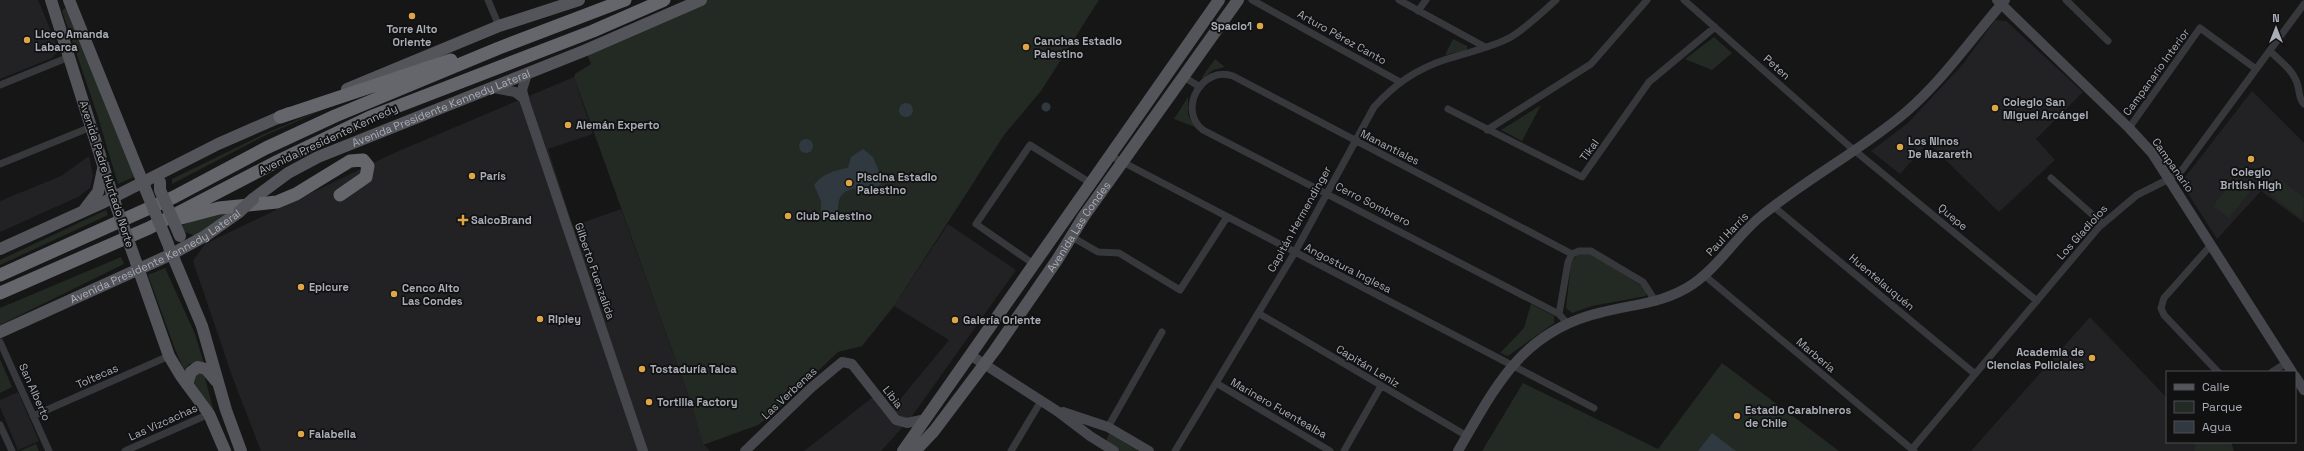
<svg xmlns="http://www.w3.org/2000/svg" width="2304" height="451" viewBox="0 0 2304 451" font-family="'Space Grotesk',sans-serif">
	<style>
		.built { fill: #222224 }
		.green { fill: #222a23 }
		.water { fill: #30393f }
		.lines { fill: none; stroke-linecap: round; stroke-linejoin: round }
		.street { stroke: #37383c; stroke-width: 7 }
		.secondary { stroke: #45474c; stroke-width: 10 }
		.primary { stroke: #53555b; stroke-width: 12 }
		.highway { stroke: #64666c; stroke-width: 13 }
		.primary-bridge { stroke: #53555b; stroke-width: 12 }
		.poi-dot { fill: #dea647; stroke: #111112; stroke-width: 1.5 }
		.labels { text-anchor: middle; dominant-baseline: central; stroke-width: 3.5; stroke-linejoin: round; paint-order: stroke }
		.poi-label { font-size: 11px; font-weight: bold; fill: #a9adb6; stroke: #111112; text-anchor: start }
		.street-label { font-size: 11px; fill: #a9adb6; stroke: #111112 }
	</style>
	<rect width="100%" height="100%" fill="#161617"/>
	<path class="built" d="M0,0h38l21,50 -7,8 -52,21z
		M1995,20l11,1 77,71 -47,47 19,21 -56,52 -71,-69 -28,31 -29,-23 37,-28 55,-59z
		M574,77l19,57 -45,15 25,77 48,-17 68,188 14,47 7,7h-449l-29,-75 -39,-115 12,-17 189,-91z
		M2252,91l52,52v80l-43,-32 -44,48 -37,-58 6,-5z
		M89,156l4,20 -3,12 -12,9 -78,35v-31l61,-25z
		M948,224l68,46 -106,149 -29,32h-77l74,-58 15,15 56,-68 -55,-34z
		M2090,317l77,81v44h42l8,9h-246z
		M18,392l21,49 -21,9 -18,-43v-7z"/>
	<path class="green" d="M706,0h393l-58,91 -37,44 -110,171 -32,40 -24,6 -65,62 -15,11 -55,20 -14,-48 -115,-320 1,-3 16,-10 -5,-12z
		M65,8l2,1 67,168 -16,7 -21,-70 -35,-103z
		M1714,37l18,16 -20,17 -27,-11z
		M1453,39l14,7v4l-22,5z
		M1215,59l10,8 -12,3 -10,8 -1,-1z
		M354,96l-88,39 -94,49v-5l92,-45z
		M1188,97v18l7,12 -21,-8z
		M1541,105l-19,36 -21,-11z
		M2236,177l16,12 -23,29 -16,-12z
		M2281,180l23,18 -2,21 -32,-25z
		M106,210l2,5 -108,50v-5z
		M230,212l-35,24 -10,-4 -4,-6 17,-8z
		M1589,253l58,36 -1,7 -54,10 -20,7 -6,-5 5,-45 7,-9z
		M121,257l3,7 -124,61v-17z
		M165,268l30,66 9,29 -15,1 -5,6 -9,-21 -27,-74z
		M1531,304l23,12v7l-46,33 -8,-3 24,-25z
		M0,359l12,28 -12,6z
		M1722,363l117,88h-357l41,-68 135,66z
		M192,372l12,2 10,38 18,39h-3l-38,-70z
		M1109,433l29,18h-18l-14,-9z
		M2196,442h35l3,9h-40z
		M36,444l3,7h-19z"/>
	<path class="water" d="M1041.5 107a4.5 4.5 0 1 1 9 0a4.5 4.5 0 1 1-9 0Z
		M899 110a7 7 0 1 1 14 0a7 7 0 1 1-14 0Z
		M799 146a7 7 0 1 1 14 0a7 7 0 1 1-14 0Z
		M863,149l10,8 10,24c-5,7 -17,15 -27,11l-1,-4c-19,5 -16,14 -18,31l-16,-1v-17l-7,-16c8,-11 21,-15 34,-17l3,-11z
		M1712,433l24,18h-38z"/>
	<g class="lines">
		<path class="street" d="M488,0l11,26
			M1252,0l148,82
			M1399,0l86,47
			M1684,0l164,145 189,156
			M2066,0l42,41
			M1418,11l8,-11
			M2270,51c9,9 23,19 27,32 3,8 1,15 7,21
			M1184,77l16,10
			M0,85l69,-28
			M1448,109l134,68 67,-95 66,-55
			M2129,128l71,-100 56,41
			M1487,130l104,-66 56,-64
			M1111,156l483,252
			M0,164l91,-37
			M2051,178l52,46
			M1774,207l201,167
			M1072,237l26,15 21,1 61,37 47,-73
			M2211,245l-47,53 -3,10 3,7 54,57
			M1035,265l-59,-41 54,-79 62,39
			M1704,275l210,176
			M1258,313l209,123
			M1559,314l9,-52 4,-8 7,-3h12l52,31 13,20
			M1568,324l-9,-10 -356,-184c-26,-20 -1,-65 30,-54l339,178
			M0,342l49,109
			M2272,372l14,-9
			M1216,383l114,68
			M33,416l136,-60
			M0,425l12,26
			M1108,427l54,-95
			M1912,449l187,-222 38,-32 32,-16 13,-9 122,-166
			M125,451l84,-37
			M1011,451l30,-50
			M1175,451l120,-199 79,-145c21,-23 42,-38 73,-48 21,-7 44,-11 64,-22 16,-10 31,-24 45,-37
			M1344,451l37,-65"/>
		<path class="secondary" d="M1997,0l132,128 23,25 140,219
			M527,74l-5,16 3,12 118,349
			M494,88l21,4 8,6
			M970,355l87,56 33,25 24,15
			M2295,376l9,14
			M1063,412l45,15 41,24
			M745,451l67,-64 30,-25 10,2 44,56 11,3 19,-4
			M1458,451c38,-65 64,-121 145,-139 32,-8 62,-9 90,-28 26,-18 43,-47 67,-67 46,-38 100,-66 146,-105 38,-33 66,-74 99,-112"/>
		<g class="primary">
			<path d="M51,0l64,203"/>
			<path d="M69,0l76,188"/>
			<path d="M347,89l152,-63 80,-26"/>
			<path id="s1" d="M253,199l35,-26 30,-16 268,-107 115,-50"/>
			<path d="M85,209l13,-17 5,-23"/>
			<path d="M169,247l33,79 24,84 15,41"/>
			<path d="M0,249l104,-47 114,-58 71,-31"/>
			<path d="M136,262l33,94 12,20 28,38 16,37"/>
			<path id="s2" d="M0,332l172,-78 33,-18 34,-24"/>
			<path d="M187,384l4,-12 7,-5 8,2 10,12"/>
			<path d="M903,451l316,-451"/>
			<path id="s3" d="M915,451l19,-20 61,-81 62,-90 27,-44 154,-216"/>
		</g>
		<path class="highway" d="M280,117l171,-57
			M181,218l38,-10 58,-6 19,-8 54,-33 13,-1 5,6 -2,11 -26,18
			M0,275l174,-78 92,-49 69,-32 164,-68 126,-48
			M0,293l149,-65 129,-67 92,-44 223,-86 71,-31"/>
		<path class="primary-bridge" d="M160,182v8l20,46
			M145,188l23,56
			M115,203l21,59
			M239,212l14,-13"/>
	</g>
	<g class="poi-dot">
		<circle cx="412" cy="16" r="4"/>
		<circle cx="1260" cy="26" r="4"/>
		<circle cx="27" cy="40" r="4"/>
		<circle cx="1026" cy="47" r="4"/>
		<circle cx="1995" cy="108" r="4"/>
		<circle cx="568" cy="125" r="4"/>
		<circle cx="1900" cy="147" r="4"/>
		<circle cx="2251" cy="159" r="4"/>
		<circle cx="472" cy="176" r="4"/>
		<circle cx="849" cy="183" r="4"/>
		<circle cx="788" cy="216" r="4"/>
		<path d="M461 214h4v4h4v4h-4v4h-4v-4h-4v-4h4z"/>
		<circle cx="301" cy="287" r="4"/>
		<circle cx="394" cy="294" r="4"/>
		<circle cx="540" cy="319" r="4"/>
		<circle cx="955" cy="320" r="4"/>
		<circle cx="2092" cy="358" r="4"/>
		<circle cx="642" cy="369" r="4"/>
		<circle cx="649" cy="402" r="4"/>
		<circle cx="1737" cy="416" r="4"/>
		<circle cx="301" cy="434" r="4"/>
	</g>
	<g class="labels">
		<g class="poi-label">
			<text x="1252" y="26" text-anchor="end">Spacio1</text>
			<text x="412" y="29" text-anchor="middle">Torre Alto<tspan x="412" dy="13">Oriente</tspan></text>
			<text x="35" y="34">Liceo Amanda<tspan x="35" dy="13">Labarca</tspan></text>
			<text x="1034" y="41">Canchas Estadio<tspan x="1034" dy="13">Palestino</tspan></text>
			<text x="2003" y="102">Colegio San<tspan x="2003" dy="13">Miguel Arcángel</tspan></text>
			<text x="576" y="125">Alemán Experto</text>
			<text x="1908" y="141">Los Ninos<tspan x="1908" dy="13">De Nazareth</tspan></text>
			<text x="2251" y="172" text-anchor="middle">Colegio<tspan x="2251" dy="13">British High</tspan></text>
			<text x="480" y="176">París</text>
			<text x="857" y="177">Piscina Estadio<tspan x="857" dy="13">Palestino</tspan></text>
			<text x="796" y="216">Club Palestino</text>
			<text x="471" y="220">SalcoBrand</text>
			<text x="309" y="287">Epicure</text>
			<text x="402" y="288">Cenco Alto<tspan x="402" dy="13">Las Condes</tspan></text>
			<text x="548" y="319">Ripley</text>
			<text x="963" y="320">Galería Oriente</text>
			<text x="2084" y="352" text-anchor="end">Academia de<tspan x="2084" dy="13">Ciencias Policiales</tspan></text>
			<text x="650" y="369">Tostaduría Talca</text>
			<text x="657" y="402">Tortilla Factory</text>
			<text x="1745" y="410">Estadio Carabineros<tspan x="1745" dy="13">de Chile</tspan></text>
			<text x="309" y="434">Falabella</text>
		</g>
		<g class="street-label">
			<text transform="translate(1342 37) rotate(29)">Arturo Pérez Canto</text>
			<text transform="translate(1777 67) rotate(42)">Peten</text>
			<text transform="translate(2156 72) rotate(-54)">Campanario Interior</text>
			<text stroke="none"><textPath href="#s1" startOffset="210">Avenida Presidente Kennedy Lateral</textPath></text>
			<text transform="translate(328 139) rotate(-25)">Avenida Presidente Kennedy</text>
			<text transform="translate(1390 147) rotate(27)">Manantiales</text>
			<text transform="translate(1589 150) rotate(-54)">Tikal</text>
			<text transform="translate(2173 165) rotate(55)">Campanario</text>
			<text transform="translate(107 174) rotate(72)">Avenida Padre Hurtado Norte</text>
			<text transform="translate(1373 204) rotate(27)">Cerro Sombrero</text>
			<text transform="translate(1953 217) rotate(40)">Quepe</text>
			<text transform="translate(1299 219) rotate(-61)">Capitán Hermendinger</text>
			<text stroke="none"><textPath href="#s3" startOffset="278">Avenida Las Condes</textPath></text>
			<text transform="translate(2082 232) rotate(-48)">Los Gladiolos</text>
			<text transform="translate(1727 234) rotate(-46)">Paul Harris</text>
			<text stroke="none"><textPath href="#s2" startOffset="173">Avenida Presidente Kennedy Lateral</textPath></text>
			<text transform="translate(1348 268) rotate(27)">Angostura Inglesa</text>
			<text transform="translate(595 271) rotate(71)">Gilberto Fuenzalida</text>
			<text transform="translate(1882 282) rotate(40)">Huentelauquén</text>
			<text transform="translate(1816 355) rotate(40)">Marberia</text>
			<text transform="translate(1368 366) rotate(31)">Capitán Leniz</text>
			<text transform="translate(97 376) rotate(-24)">Toltecas</text>
			<text transform="translate(35 392) rotate(66)">San Alberto</text>
			<text transform="translate(789 393) rotate(-43)">Las Verbenas</text>
			<text transform="translate(893 397) rotate(52)">Libia</text>
			<text transform="translate(1279 408) rotate(30)">Marinero Fuentealba</text>
			<text transform="translate(163 422) rotate(-24)">Las Vizcachas</text>
		</g>
	</g>
	<rect x="2166" y="371" width="130" height="72" fill="#111112" stroke="#4e4f54"/>
	<rect x="2174" y="384" width="20" height="6" fill="#53555b" stroke="#4e4f54"/>
	<text x="2202" y="391" font-size="12" fill="#a9adb6">Calle</text>
	<rect x="2174" y="401" width="20" height="12" fill="#222a23" stroke="#4e4f54"/>
	<text x="2202" y="411" font-size="12" fill="#a9adb6">Parque</text>
	<rect x="2174" y="421" width="20" height="12" fill="#30393f" stroke="#4e4f54"/>
	<text x="2202" y="431" font-size="12" fill="#a9adb6">Agua</text>
	<g transform="translate(2276 28)" stroke="#111112" stroke-width="3" paint-order="stroke">
	<path d="M0-3L7 15L0 10L-7 15Z" fill="#a9adb6"/>
	<text y="-6" font-size="11" font-weight="bold" text-anchor="middle" fill="#a9adb6">N</text>
	</g>
</svg>
